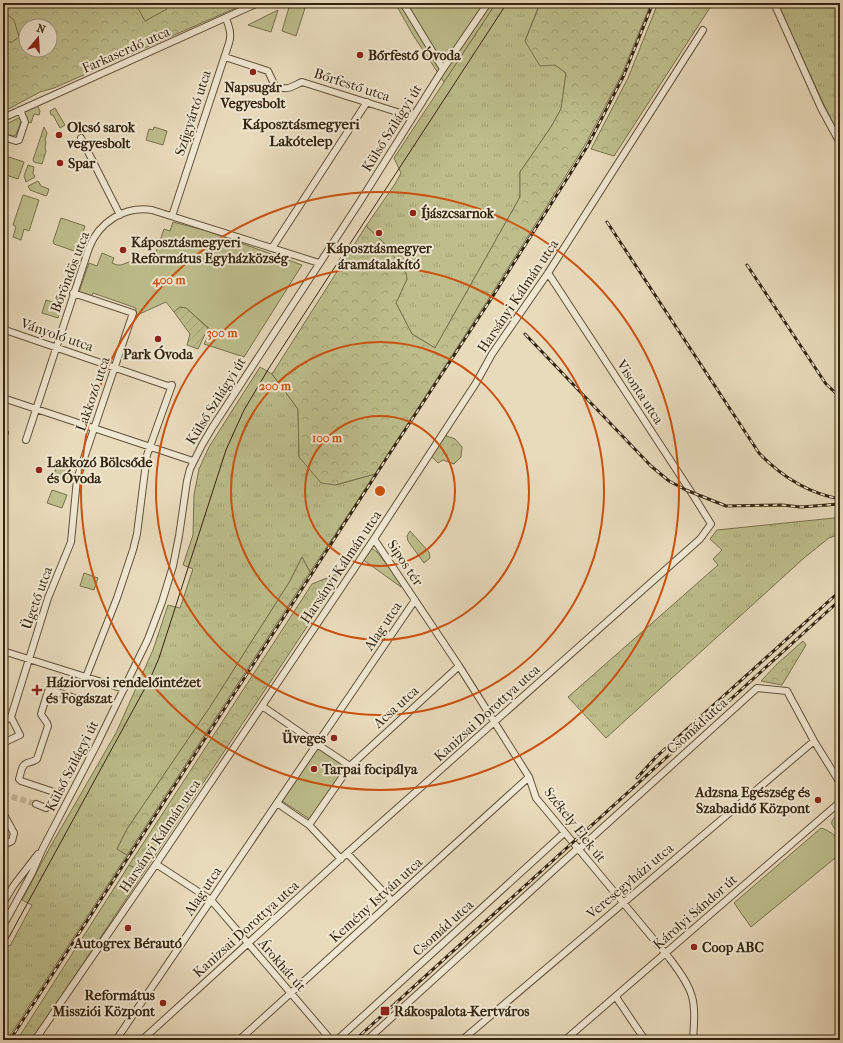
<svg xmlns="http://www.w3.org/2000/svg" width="843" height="1043" viewBox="0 0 843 1043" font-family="'IM FELL French Canon',serif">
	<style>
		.grass { fill: url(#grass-tufts); stroke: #78724e }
		.forest { fill: url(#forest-crowns); stroke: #78724e; fill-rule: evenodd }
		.park { fill: #bdbe8c; stroke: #78724e }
		.garden { fill: url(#garden-furrows); stroke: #78724e }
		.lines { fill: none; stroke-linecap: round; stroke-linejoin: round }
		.minor-tunnel { stroke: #c4b799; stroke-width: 6; stroke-dasharray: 6 3; stroke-linecap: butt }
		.minor-casing { stroke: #61523a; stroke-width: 8 }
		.minor { stroke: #f0e8d3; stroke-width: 6 }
		.tram { stroke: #34250f; stroke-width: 1 }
		.rail-casing { stroke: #34250f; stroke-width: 3 }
		.rail { stroke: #f0e8d3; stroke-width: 1.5; stroke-dasharray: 4.5; stroke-linecap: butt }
		.ring { fill: none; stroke: #cd510c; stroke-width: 2 }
		.poi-dot { fill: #8f2418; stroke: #f0e8d3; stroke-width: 1.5 }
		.labels { text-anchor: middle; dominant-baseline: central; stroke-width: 4; stroke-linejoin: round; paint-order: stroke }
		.street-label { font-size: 14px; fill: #34250f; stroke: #f0e8d3 }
		.poi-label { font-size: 14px; font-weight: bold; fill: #34250f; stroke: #f0e8d3; text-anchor: start }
		.neighbourhood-label { font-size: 15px; font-weight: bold; fill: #34250f; stroke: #f0e8d3 }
		.centre { fill: #cd510c; stroke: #f0e8d3; stroke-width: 2 }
		.ring-label { font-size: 12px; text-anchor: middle; font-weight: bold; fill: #cd510c; stroke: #f0e8d3; stroke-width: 4; stroke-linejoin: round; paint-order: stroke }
	</style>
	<defs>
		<pattern id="grass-tufts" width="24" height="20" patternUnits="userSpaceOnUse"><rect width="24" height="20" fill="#bdbe8c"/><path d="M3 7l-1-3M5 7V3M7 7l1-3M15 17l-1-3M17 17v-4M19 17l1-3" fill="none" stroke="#a3a378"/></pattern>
		<pattern id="forest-crowns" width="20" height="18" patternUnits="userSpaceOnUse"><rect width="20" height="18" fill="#bdbe8c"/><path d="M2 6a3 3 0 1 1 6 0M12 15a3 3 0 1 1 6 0" fill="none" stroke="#a3a378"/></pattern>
		<pattern id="garden-furrows" width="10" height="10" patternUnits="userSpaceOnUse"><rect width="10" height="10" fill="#bdbe8c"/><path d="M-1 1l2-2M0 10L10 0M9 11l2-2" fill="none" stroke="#a3a378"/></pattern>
	</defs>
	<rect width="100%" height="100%" fill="#e8dbbc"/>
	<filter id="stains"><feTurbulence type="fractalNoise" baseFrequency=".005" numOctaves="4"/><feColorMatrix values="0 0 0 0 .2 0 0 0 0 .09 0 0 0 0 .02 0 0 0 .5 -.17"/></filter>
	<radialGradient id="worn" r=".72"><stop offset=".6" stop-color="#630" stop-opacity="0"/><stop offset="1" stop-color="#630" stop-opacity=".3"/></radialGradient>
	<path class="grass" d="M496,3h38l4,5 -13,33 41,32 -5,36 -10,18 -31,45v25l-85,151 -23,-14 -16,-31 11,-24 -24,-37 -17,-16 29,-42 6,-11 -7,-15z
		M777,3h63v133l-15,-29z
		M37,105l3,6 -1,4 -5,-1 -3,9 -5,-2 -3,-10z
		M55,108l10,17 -5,3 -7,-13h-2l-1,-4z
		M44,127l3,6 -2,7 1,2 -1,6 1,3 -4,13 -8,-2 -1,-2z
		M28,165l6,2 -1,6 2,4 -9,5 -2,-6z
		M38,181l3,5 8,3 -2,6 -1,1 -16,-6 -2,-4z
		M260,367l12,7 26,35 1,48 37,28 39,-11 -65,98 -8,-15 -12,24 -80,126 -83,122 -10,20 10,6 -120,185h-4v-97l7,3 22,-41 -10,-5 27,-51 67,-116 37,-83 15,-45 12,3 13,-39 -10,-4 10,-30 1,-40 5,-26 10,-22z
		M834,518l6,3v13l-11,4 -25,20 -198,180 -38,-41 150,-132 -5,-6 9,-9 -12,-11 7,-9z
		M147,848l7,4 4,-1 -126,189h-15l112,-175 8,4z"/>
	<path class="forest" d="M3,3h244l-193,85 -14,4 -37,20zM26,26h24v24h-24z
		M534,3h117l-29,71 -37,71 -94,150 -116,179 -40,11 -14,-2 -22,-26 -1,-48 -26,-35 94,-148 17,16 23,31 1,6 -11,24 16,31 23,14 85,-151v-25l31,-45 10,-18 5,-36 -11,-8 -15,1 -15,-25 13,-32z
		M658,3h55l-99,153 -23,-7 37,-71z
		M18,118l3,3 -5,14 -3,1 -10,-3v-7z
		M444,435l11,4 7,8 -1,10 -7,7 -11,-4 -5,3 -7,-7z
		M410,531l19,21 1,6 -6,5 -16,-22 -1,-5z
		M302,557l8,15 -183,283 -10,-6 10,-20 83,-122 80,-126z
		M344,571l-186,280 -4,1 -7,-4 -10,21 -8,-4 183,-281z
		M803,641l3,4 -24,40 -21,-4 16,-17z"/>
	<path class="park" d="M135,3h28l4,6 -22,12z
		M395,3h101l-52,79 -31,-47z
		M290,4l15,4 -9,28 -14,-5z
		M278,10l-7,22 -23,-7z
		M8,15l6,5 5,17 -7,5h-9v-26z
		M154,127l13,4 -4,14 -17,-5 3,-11 4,1z
		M3,155l21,7 -6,17 -15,-5z
		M23,195l16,5 -10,31 -5,-2 -3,11 -8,-3 3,-10 -3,-2z
		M61,218l24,8 -8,26 -23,-8 -1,-2z
		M173,222l34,9 95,34 -58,92 -40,-13 7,-14 -25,-22 -6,-1 -6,5 -8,-10 -31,14 1,-8 -43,-15 -2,4 -12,-5 10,-29 8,3 5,-13 12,5 -2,5 5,2h4l35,-13 8,-23 6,2z
		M46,300l16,5 -4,13 -16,-5z
		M59,460l15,4 -5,18 -16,-5z
		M52,490l15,5 -5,13 -15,-5z
		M369,549h4l4,3 26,33 -2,2 -39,-28z
		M84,573l14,5 -4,12 -14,-4z
		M317,746l30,20 -36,54 -29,-19z
		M840,812v23c-10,-12 -12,-12 0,-23z
		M821,828c7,2 17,8 19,16 1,3 0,7 0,10l-89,73 -17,-24z"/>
	<path class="garden" d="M180,307l6,1 22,20 -10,21 -11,-4 3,-11 -16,-22z"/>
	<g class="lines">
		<path class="minor-tunnel" d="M3,794l33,10"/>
		<defs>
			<path id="minor" d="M403,3l40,66
				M774,3l47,105 19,35
				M225,57l43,14 7,15c13,5 16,1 27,-4l111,35
				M3,118l255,-115
				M3,137l13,4 3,-1 6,-18 -5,-12
				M81,138l39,77
				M172,216l57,-173c3,-9 0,-16 -3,-25
				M272,248l95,-146
				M3,327l5,4 160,55 4,-1 -25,70 -10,79 -4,16 -16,48 -31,79
				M3,398l190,63
				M3,432l2,1
				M26,440l63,-192c10,-26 35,-42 63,-38l167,53
				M374,539l85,127 70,111 7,21 134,161c25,33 26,40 23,81
				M3,651l121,38
				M262,706l55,38 98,-144
				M11,717l37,-119 23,-56 6,-63 56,-166 -60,-20
				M3,721l8,-4 9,18 -17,8
				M350,766l109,-100
				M54,792l-33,-11 -2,-2c2,-5 2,-14 8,-16 4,-1 6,-1 10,-4l11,-33c-1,-6 -5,-7 -7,-12l7,-23 4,-1 25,9
				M36,804l10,4
				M3,813l11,20 -2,8 -9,4
				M309,825l32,34
				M578,850l179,-162 30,3 27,50 26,42
				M347,853l45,48
				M156,864l55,36 120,140
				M3,903l11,-18 24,-31
				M3,926l29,-53 11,-25 53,-102 52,-107 14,-37 11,-36 6,-30 8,-55 3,-12 12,-24 10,-17 147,-225 84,-134 45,-66
				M616,997l29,43
				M35,1040l121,-176 218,-325 102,-156 16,-29 56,-81 155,-243
				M116,1040l201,-296 33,22 -41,59 -32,-22
				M142,1040l205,-187 353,-314 11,-15 -18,-29 -145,-222
				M239,1040l290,-263
				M337,1040l227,-207
				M367,1040l210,-191
				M462,1040l352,-299
				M565,1040l275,-238"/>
		</defs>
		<use href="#minor" class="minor-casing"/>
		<use href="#minor" class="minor"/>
		<path class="tram" d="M3,948l147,-269 9,-21 67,-208 18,-40 25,-42 238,-365"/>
		<defs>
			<path id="rail" d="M607,222l152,231c22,23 49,40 81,46
				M747,265l79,119 14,13
				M525,334l126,132 18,15 17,9 40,16 56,-1 19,2 39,-3
				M637,778l19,-21 184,-166
				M10,1040l378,-584 105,-160 94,-149 37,-72 29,-72
				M355,1040l485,-440"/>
		</defs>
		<use href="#rail" class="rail-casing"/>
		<use href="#rail" class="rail"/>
	</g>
	<g class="ring">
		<circle cx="380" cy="491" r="75"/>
		<circle cx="380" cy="491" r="149"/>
		<circle cx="380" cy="491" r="224"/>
		<circle cx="380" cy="491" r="299"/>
	</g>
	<g class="poi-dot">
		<circle cx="360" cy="55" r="4"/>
		<circle cx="253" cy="72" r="4"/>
		<circle cx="59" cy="135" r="4"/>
		<circle cx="60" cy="163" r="4"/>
		<circle cx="413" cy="213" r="4"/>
		<circle cx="379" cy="233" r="4"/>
		<circle cx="123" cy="250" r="4"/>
		<circle cx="158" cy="339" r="4"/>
		<circle cx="39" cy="470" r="4"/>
		<path d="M35 684h4v4h4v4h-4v4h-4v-4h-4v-4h4z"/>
		<circle cx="334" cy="738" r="4"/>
		<circle cx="314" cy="769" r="4"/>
		<circle cx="818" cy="800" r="4"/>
		<circle cx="128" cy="928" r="4"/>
		<circle cx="694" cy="947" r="4"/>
		<circle cx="163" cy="1003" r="4"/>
		<rect x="380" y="1006" width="10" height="10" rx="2"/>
	</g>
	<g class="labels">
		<g class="street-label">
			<text transform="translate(126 50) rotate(-24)">Farkaserdő utca</text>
			<text transform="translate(352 85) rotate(18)">Bőrfestő utca</text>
			<text transform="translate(193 113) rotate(-72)">Szíjgyártó utca</text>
			<text transform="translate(392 128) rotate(-58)">Külső Szilágyi út</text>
			<text transform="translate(70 272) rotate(-69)">Bőröndös utca</text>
			<text transform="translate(518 296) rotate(-56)">Harsányi Kálmán utca</text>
			<text transform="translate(57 335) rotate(19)">Ványoló utca</text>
			<text transform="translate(640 392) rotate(57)">Visonta utca</text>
			<text transform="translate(93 394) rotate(-71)">Lakkozó utca</text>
			<text transform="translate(216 401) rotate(-58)">Külső Szilágyi út</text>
			<text transform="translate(405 563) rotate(56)">Sipos tér</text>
			<text transform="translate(341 567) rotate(-56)">Harsányi Kálmán utca</text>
			<text transform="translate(37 598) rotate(-70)">Ügető utca</text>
			<text transform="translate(383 626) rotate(-56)">Alag utca</text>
			<text transform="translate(396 707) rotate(-42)">Acsa utca</text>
			<text transform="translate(487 713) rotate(-42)">Kanizsai Dorottya utca</text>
			<text transform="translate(697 726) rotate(-42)">Csomád utca</text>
			<text transform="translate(72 766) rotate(-63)">Külső Szilágyi út</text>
			<text transform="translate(575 825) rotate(52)">Székely Elek út</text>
			<text transform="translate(160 836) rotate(-56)">Harsányi Kálmán utca</text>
			<text transform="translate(630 881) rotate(-40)">Veresegyházi utca</text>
			<text transform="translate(203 891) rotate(-56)">Alag utca</text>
			<text transform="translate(376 900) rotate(-42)">Kemény István utca</text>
			<text transform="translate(695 912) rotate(-41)">Károlyi Sándor út</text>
			<text transform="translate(443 928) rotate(-42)">Csomád utca</text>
			<text transform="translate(246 929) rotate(-42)">Kanizsai Dorottya utca</text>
			<text transform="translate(282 965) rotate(49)">Árokhát út</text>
		</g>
		<g class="poi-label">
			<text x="368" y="55">Bőrfestő Óvoda</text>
			<text x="253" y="87" text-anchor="middle">Napsugár<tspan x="253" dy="16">Vegyesbolt</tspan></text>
			<text x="67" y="127">Olcsó sarok<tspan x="67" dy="16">vegyesbolt</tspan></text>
			<text x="68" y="163">Spar</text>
			<text x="421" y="213">Íjászcsarnok</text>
			<text x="131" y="242">Káposztásmegyeri<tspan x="131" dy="16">Református Egyházközség</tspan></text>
			<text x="379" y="248" text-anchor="middle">Káposztásmegyer<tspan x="379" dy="16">áramátalakító</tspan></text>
			<text x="158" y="354" text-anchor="middle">Park Óvoda</text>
			<text x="47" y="462">Lakkozó Bölcsőde<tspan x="47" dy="16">és Óvoda</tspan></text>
			<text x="46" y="682">Háziorvosi rendelőintézet<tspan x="46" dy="16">és Fogászat</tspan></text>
			<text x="326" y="738" text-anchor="end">Üveges</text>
			<text x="322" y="769">Tarpai focipálya</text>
			<text x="810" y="792" text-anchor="end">Adzsna Egészség és<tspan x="810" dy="16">Szabadidő Központ</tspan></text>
			<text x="128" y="943" text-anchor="middle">Autogrex Bérautó</text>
			<text x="702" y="947">Coop ABC</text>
			<text x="155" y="995" text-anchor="end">Református<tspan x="155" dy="16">Missziói Központ</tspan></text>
			<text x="394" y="1011">Rákospalota-Kertváros</text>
		</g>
		<g class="neighbourhood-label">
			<text x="301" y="124">Káposztásmegyeri<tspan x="301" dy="17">Lakótelep</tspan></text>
		</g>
	</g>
	<circle cx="380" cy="491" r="6" class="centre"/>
	<g class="ring-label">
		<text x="169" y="284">400 m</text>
		<text x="222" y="337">300 m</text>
		<text x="275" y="390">200 m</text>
		<text x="327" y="442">100 m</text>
	</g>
	<rect width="843" height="1043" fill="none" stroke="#e8dbbc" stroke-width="16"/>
	<rect x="4" y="4" width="835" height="1035" fill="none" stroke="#34250f" stroke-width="2"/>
	<rect x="8" y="8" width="827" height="1027" fill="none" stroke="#34250f"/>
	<g transform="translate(38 38) rotate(18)"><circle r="19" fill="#f0e8d3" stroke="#a59a85"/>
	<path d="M0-3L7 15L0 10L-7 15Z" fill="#8f2418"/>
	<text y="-6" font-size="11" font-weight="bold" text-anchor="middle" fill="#34250f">N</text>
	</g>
	<rect width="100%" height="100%" filter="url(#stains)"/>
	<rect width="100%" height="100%" fill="url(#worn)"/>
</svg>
